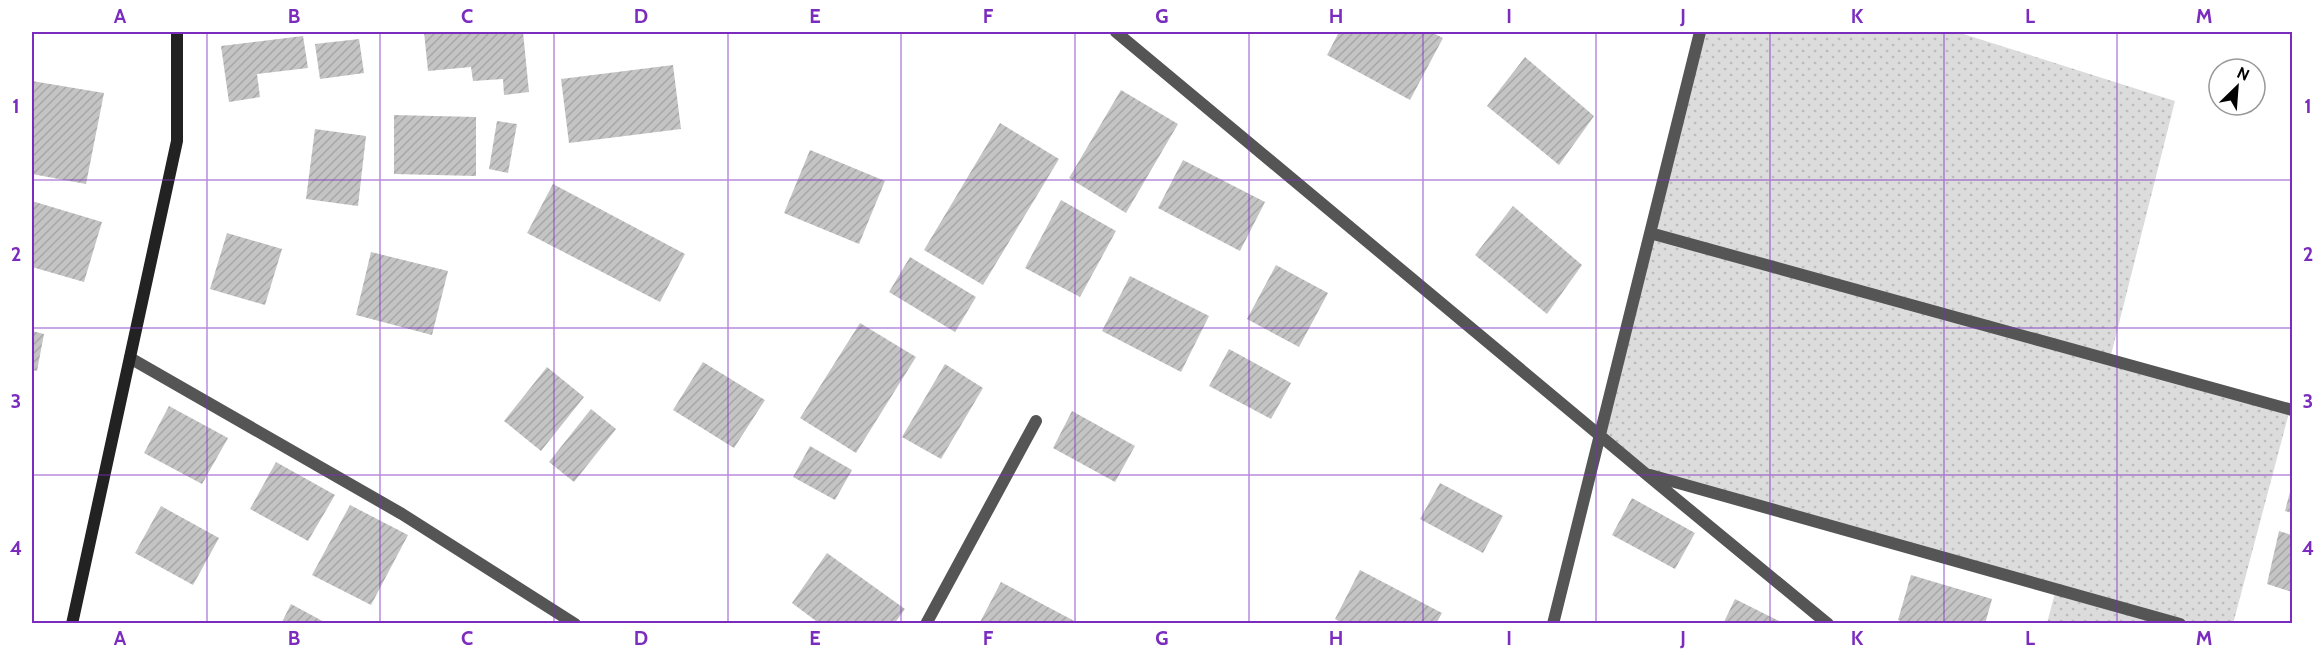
<svg xmlns="http://www.w3.org/2000/svg" width="2324" height="655" viewBox="0 0 2324 655" font-family="Cabin,sans-serif">
	<style>
		.grass { fill: url(#grass-dots) }
		.building { fill: url(#building-hatch) }
		.lines { fill: none; stroke-linecap: round; stroke-linejoin: round }
		.street { stroke: #555; stroke-width: 12 }
		.secondary { stroke: #222; stroke-width: 12 }
		.grid { fill: none; stroke: #7b2cbf; stroke-width: 1.5; stroke-opacity: 0.55 }
		.neatline { fill: none; stroke: #7b2cbf; stroke-width: 2 }
		.grid-label { font-size: 20px; text-anchor: middle; font-weight: bold; fill: #7b2cbf }
	</style>
	<defs>
		<pattern id="grass-dots" width="8" height="8" patternUnits="userSpaceOnUse" patternTransform="scale(1.5)"><rect width="8" height="8" fill="#dcdcdc"/><path d="M2 2h.1M6 6h.1" fill="none" stroke="#bbb" stroke-width="1.8" stroke-linecap="round"/></pattern>
		<pattern id="building-hatch" width="6" height="6" patternUnits="userSpaceOnUse" patternTransform="scale(1.5)"><rect width="6" height="6" fill="#c4c4c4"/><path d="M-1 1l2-2M0 6l6-6M5 7l2-2" fill="none" stroke="#a7a7a7"/></pattern>
	</defs>
	<rect width="100%" height="100%" fill="#fff"/>
	<path class="grass" d="M1700,32h257l218,69 -65,258 180,50 -57,215 -186,-1 9,-34 -410,-115 -46,-39z"/>
	<path class="building" d="M424,32h99l6,60 -25,3 -1,-16 -30,2 -2,-14 -43,4z
		M1339,32h92l12,6 -33,62 -83,-45z
		M303,36l5,32 -51,6 3,23 -31,5 -8,-56z
		M359,39l5,34 -44,6 -5,-35z
		M1525,57l69,59 -35,49 -72,-59z
		M673,65l8,64 -112,14 -8,-64z
		M32,81l72,12 -18,91 -54,-10z
		M1121,90l57,34 -52,89 -57,-35z
		M394,115l82,2v59l-82,-2z
		M497,121l20,3 -9,49 -19,-4z
		M1000,123l59,36 -76,126 -59,-35z
		M315,129l51,7 -8,70 -52,-7z
		M810,150l75,31 -26,63 -75,-31z
		M1183,160l82,42 -25,49 -82,-43z
		M553,184l132,70 -25,48 -133,-69z
		M1061,200l55,31 -36,66 -55,-29z
		M32,201l70,21 -18,60 -52,-15z
		M1513,206l69,59 -35,49 -72,-59z
		M227,233l55,16 -17,56 -55,-16z
		M371,252l77,19 -16,64 -76,-20z
		M910,257l66,40 -21,35 -66,-40z
		M1276,265l52,28 -29,54 -52,-28z
		M1130,276l79,40 -28,56 -79,-41z
		M860,323l56,34 -60,96 -56,-35z
		M32,331l12,3 -7,37 -5,-1z
		M1229,349l62,34 -20,36 -62,-33z
		M703,362l62,38 -31,48 -61,-38z
		M945,364l38,24 -42,71 -39,-22z
		M547,367l37,30 -43,54 -37,-30z
		M169,406l59,32 -26,46 -58,-31z
		M591,409l25,20 -42,53 -25,-20z
		M1072,411l63,35 -20,36 -62,-34z
		M810,446l42,24 -17,30 -42,-23z
		M276,462l59,33 -27,46 -58,-32z
		M1440,483l63,33 -20,37 -63,-34z
		M2292,484v29l-7,-2z
		M1632,498l63,35 -20,36 -63,-34z
		M350,505l58,30 -37,70 -59,-30z
		M161,506l58,32 -26,47 -58,-32z
		M2279,531l13,4v57l-25,-8z
		M827,553l78,56 -11,15h-74l-28,-21z
		M1360,570l82,43 -6,11h-92l-9,-5z
		M1911,575l81,24 -7,25h-75l-12,-4z
		M1001,582l79,42h-101z
		M1735,599l50,25h-62z
		M291,604l37,20h-47z"/>
	<g class="lines">
		<path class="street" d="M1116,32l530,442 182,150
			M1650,233l642,177
			M130,358l272,156 173,110
			M1650,475l530,149
			M926,624l110,-203
			M1553,624l147,-592"/>
		<path class="secondary" d="M72,624l105,-483v-109"/>
	</g>
	<path class="grid" d="M207,32v592M380,32v592M554,32v592M728,32v592M901,32v592M1075,32v592M1249,32v592M1423,32v592M1596,32v592M1770,32v592M1944,32v592M2117,32v592M32,180h2260M32,328h2260M32,475h2260"/>
	<rect width="2324" height="655" fill="none" stroke="#ffffff" stroke-width="66"/>
	<g transform="translate(2237 87) rotate(25)"><circle r="28" fill="#ffffff" stroke="#999999" stroke-width="1.5"/>
	<path d="M0-4.5L10 22L0 15L-10 22Z" fill="#000000"/>
	<text y="-9" font-size="16" font-weight="bold" text-anchor="middle" fill="#000000">N</text>
	</g>
	<rect x="33" y="33" width="2258" height="589" class="neatline"/>
	<g class="grid-label">
		<text x="120" y="23">A</text>
		<text x="294" y="23">B</text>
		<text x="467" y="23">C</text>
		<text x="641" y="23">D</text>
		<text x="815" y="23">E</text>
		<text x="988" y="23">F</text>
		<text x="1162" y="23">G</text>
		<text x="1336" y="23">H</text>
		<text x="1509" y="23">I</text>
		<text x="1683" y="23">J</text>
		<text x="1857" y="23">K</text>
		<text x="2030" y="23">L</text>
		<text x="2204" y="23">M</text>
		<text x="16" y="113">1</text>
		<text x="2308" y="113">1</text>
		<text x="16" y="261">2</text>
		<text x="2308" y="261">2</text>
		<text x="16" y="408">3</text>
		<text x="2308" y="408">3</text>
		<text x="16" y="555">4</text>
		<text x="2308" y="555">4</text>
		<text x="120" y="645">A</text>
		<text x="294" y="645">B</text>
		<text x="467" y="645">C</text>
		<text x="641" y="645">D</text>
		<text x="815" y="645">E</text>
		<text x="988" y="645">F</text>
		<text x="1162" y="645">G</text>
		<text x="1336" y="645">H</text>
		<text x="1509" y="645">I</text>
		<text x="1683" y="645">J</text>
		<text x="1857" y="645">K</text>
		<text x="2030" y="645">L</text>
		<text x="2204" y="645">M</text>
	</g>
</svg>
